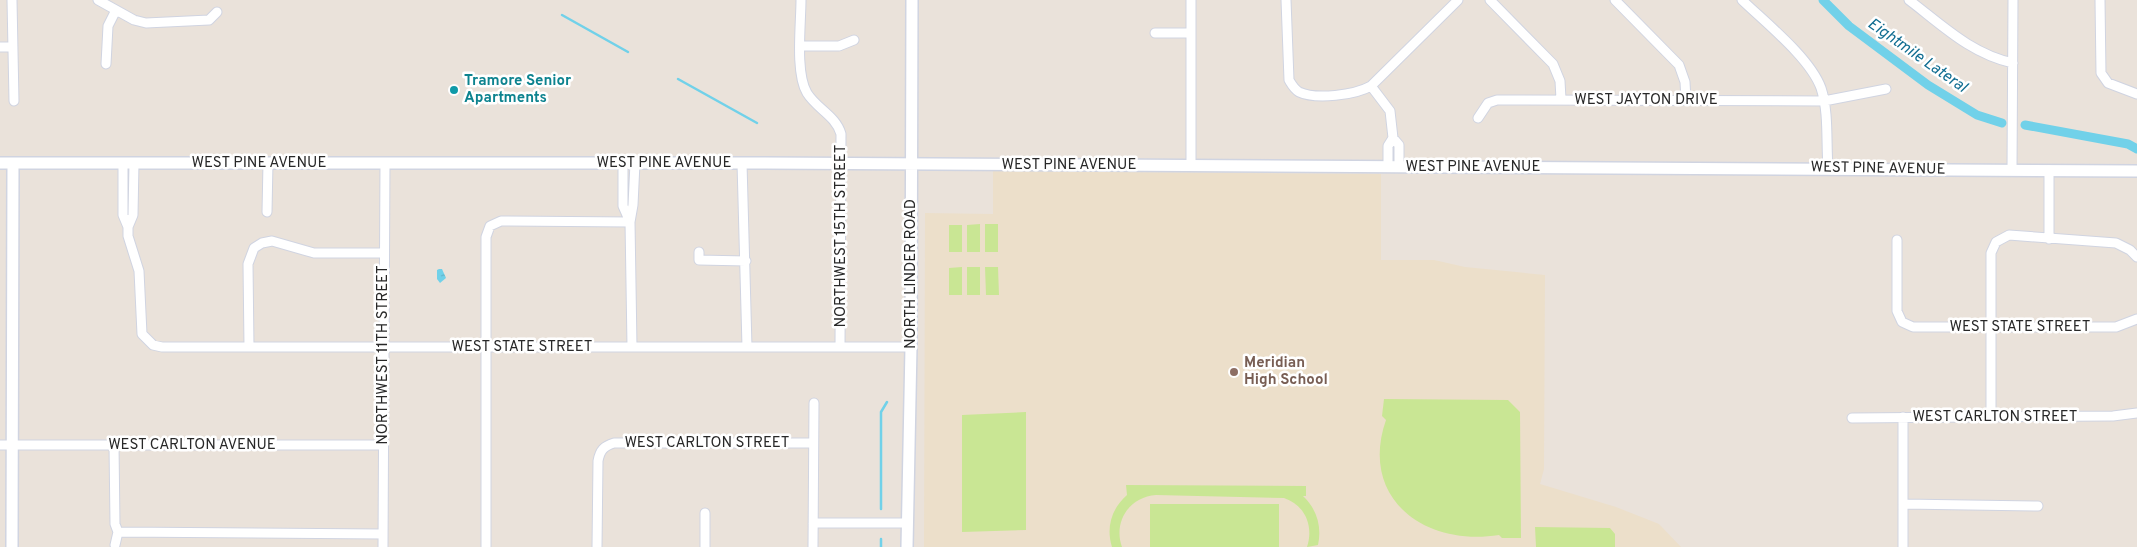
<svg xmlns="http://www.w3.org/2000/svg" width="2137" height="547" viewBox="0 0 2137 547" font-family="Overpass,sans-serif">
	<style>
		.education { fill: #ecdfca }
		.pitch { fill: #c9e694 }
		.water { fill: url(#water-ripples) }
		.lines { fill: none; stroke-linecap: round; stroke-linejoin: round }
		.stream { stroke: #71d1e9; stroke-width: 2.5 }
		.canal { stroke: #71d1e9; stroke-width: 9 }
		.street-casing { stroke: #d0d4e1; stroke-width: 11 }
		.secondary-casing { stroke: #d0d4e1; stroke-width: 14 }
		.street { stroke: #fff; stroke-width: 9 }
		.secondary { stroke: #fff; stroke-width: 11 }
		.culture-dot { fill: #0f9aa8; stroke: #fff; stroke-width: 2 }
		.education-dot { fill: #8d6e63; stroke: #fff; stroke-width: 2 }
		.labels { text-anchor: middle; dominant-baseline: central; stroke-width: 5; stroke-linejoin: round; paint-order: stroke }
		.culture-label { font-size: 15px; font-weight: bold; fill: #0d838f; stroke: #fff; text-anchor: start }
		.street-label { font-size: 15px; fill: #282828; stroke: #fff }
		.education-label { font-size: 15px; font-weight: bold; fill: #785e54; stroke: #fff; text-anchor: start }
		.water-label { font-size: 16px; font-style: italic; fill: #126e92; stroke: #fff }
	</style>
	<defs>
		<pattern id="water-ripples" width="26" height="14" patternUnits="userSpaceOnUse" patternTransform="scale(1.25)"><rect width="26" height="14" fill="#71d1e9"/><path d="M2 4q2-2 4 0t4 0M15 11q2-2 4 0t4 0" fill="none" stroke="#62b3c8"/></pattern>
	</defs>
	<rect width="100%" height="100%" fill="#eae2da"/>
	<path class="education" d="M993,171l388,3v86h53l31,7 80,8 -1,194 -4,15 76,23 43,17 22,23h-757l1,-334 68,1z"/>
	<path class="pitch" d="M980,224v28h-13v-27z
		M985,224h13v28h-13z
		M949,225h13v27h-13z
		M962,267v28h-13v-27z
		M967,267h13v28h-13z
		M985,267h13l1,28h-13z
		M1384,399l124,1 12,12 1,126h-19l-3,-3c-76,12 -140,-38 -113,-115l-4,-4z
		M1026,412v118l-64,2v-117z
		M1126,485l180,1v10h-3c14,13 19,31 15,49l-11,2c7,-21 -2,-42 -23,-49l-128,-3c-27,2 -43,27 -34,52h-10c-6,-19 -1,-38 15,-52z
		M1150,504h129v43h-129z
		M1535,527l75,1 5,6v13h-79z"/>
	<path class="water" d="M439,269h3l4,9 -6,5 -3,-4v-9z"/>
	<g class="lines">
		<path class="stream" d="M562,15l66,37
			M678,79l79,44
			M881,509v-97l6,-10
			M881,539v8"/>
		<path class="canal" d="M1823,0l26,26 79,59 49,30 25,8
			M2025,125l103,19 9,5"/>
		<defs>
			<path id="street" d="M12,0l2,101
				M98,0l36,20 12,3 63,-3 8,-8
				M801,0c0,24 -6,73 6,93 10,16 29,23 34,41l-1,213
				M1286,0l3,80c3,5 5,9 10,12 17,8 56,3 72,-6l87,-86
				M1490,0l63,64 7,17 1,18
				M1615,0l64,65 6,17 1,18
				M1742,0c24,23 68,58 79,88 8,24 5,55 7,80
				M1909,0c33,25 62,54 104,63
				M2100,0l1,73 7,10 29,11
				M1155,33h36
				M801,46h38l15,-6
				M0,47h13
				M106,64l2,-38 8,-16
				M1371,86l19,25 3,27
				M1478,118l10,-15 9,-3 327,1 62,-12
				M623,162v44l7,16 3,-17 2,-42
				M123,163v52l5,12 5,-12 1,-52
				M742,163l5,184
				M1191,166v-166
				M1388,167v-21l5,-8 6,7v22
				M2012,170l1,-170
				M2049,170v69
				M267,212l1,-49
				M128,227v9l11,35 3,63 11,11 9,2h749
				M1897,240v71l5,11 11,5h203l21,-8
				M699,252v8l47,1
				M249,347l-1,-83 6,-16 8,-5 10,-2 42,12h70
				M1991,416v-163l5,-11 13,-7 107,8 14,7 7,7
				M1852,418l261,-2 24,-3
				M0,445h383
				M114,445l1,79 3,8 -3,13
				M1903,504l135,2
				M813,523h94
				M118,532l265,2
				M383,547l2,-384
				M486,547v-310l4,-11 11,-5 129,1 2,124
				M597,547l1,-86c2,-11 6,-15 16,-18h199
				M705,547v-34
				M813,547l1,-144
				M1903,547v-130"/>
			<path id="secondary" d="M0,163h765l1372,8
				M12,547l1,-384
				M907,547l4,-200 1,-347"/>
		</defs>
		<use href="#street" class="street-casing"/>
		<use href="#secondary" class="secondary-casing"/>
		<use href="#street" class="street"/>
		<use href="#secondary" class="secondary"/>
	</g>
	<circle class="culture-dot" cx="454" cy="90" r="5"/>
	<circle class="education-dot" cx="1234" cy="372" r="5"/>
	<g class="labels">
		<g class="culture-label">
			<text x="464" y="81">Tramore Senior<tspan x="464" dy="17">Apartments</tspan></text>
		</g>
		<g class="street-label">
			<text x="1646" y="100">WEST JAYTON DRIVE</text>
			<text x="259" y="163">WEST PINE AVENUE</text>
			<text x="664" y="163">WEST PINE AVENUE</text>
			<text x="1069" y="165">WEST PINE AVENUE</text>
			<text x="1473" y="167">WEST PINE AVENUE</text>
			<text transform="translate(1878 169) rotate(1)">WEST PINE AVENUE</text>
			<text transform="translate(841 236) rotate(-90)">NORTHWEST 15TH STREET</text>
			<text transform="translate(911 274) rotate(-90)">NORTH LINDER ROAD</text>
			<text x="2020" y="327">WEST STATE STREET</text>
			<text x="522" y="347">WEST STATE STREET</text>
			<text transform="translate(383 355) rotate(-90)">NORTHWEST 11TH STREET</text>
			<text x="1995" y="417">WEST CARLTON STREET</text>
			<text x="707" y="443">WEST CARLTON STREET</text>
			<text x="192" y="445">WEST CARLTON AVENUE</text>
		</g>
		<g class="education-label">
			<text x="1244" y="363">Meridian<tspan x="1244" dy="17">High School</tspan></text>
		</g>
		<g class="water-label">
			<text transform="translate(1917 56) rotate(35)">Eightmile Lateral</text>
		</g>
	</g>
</svg>
